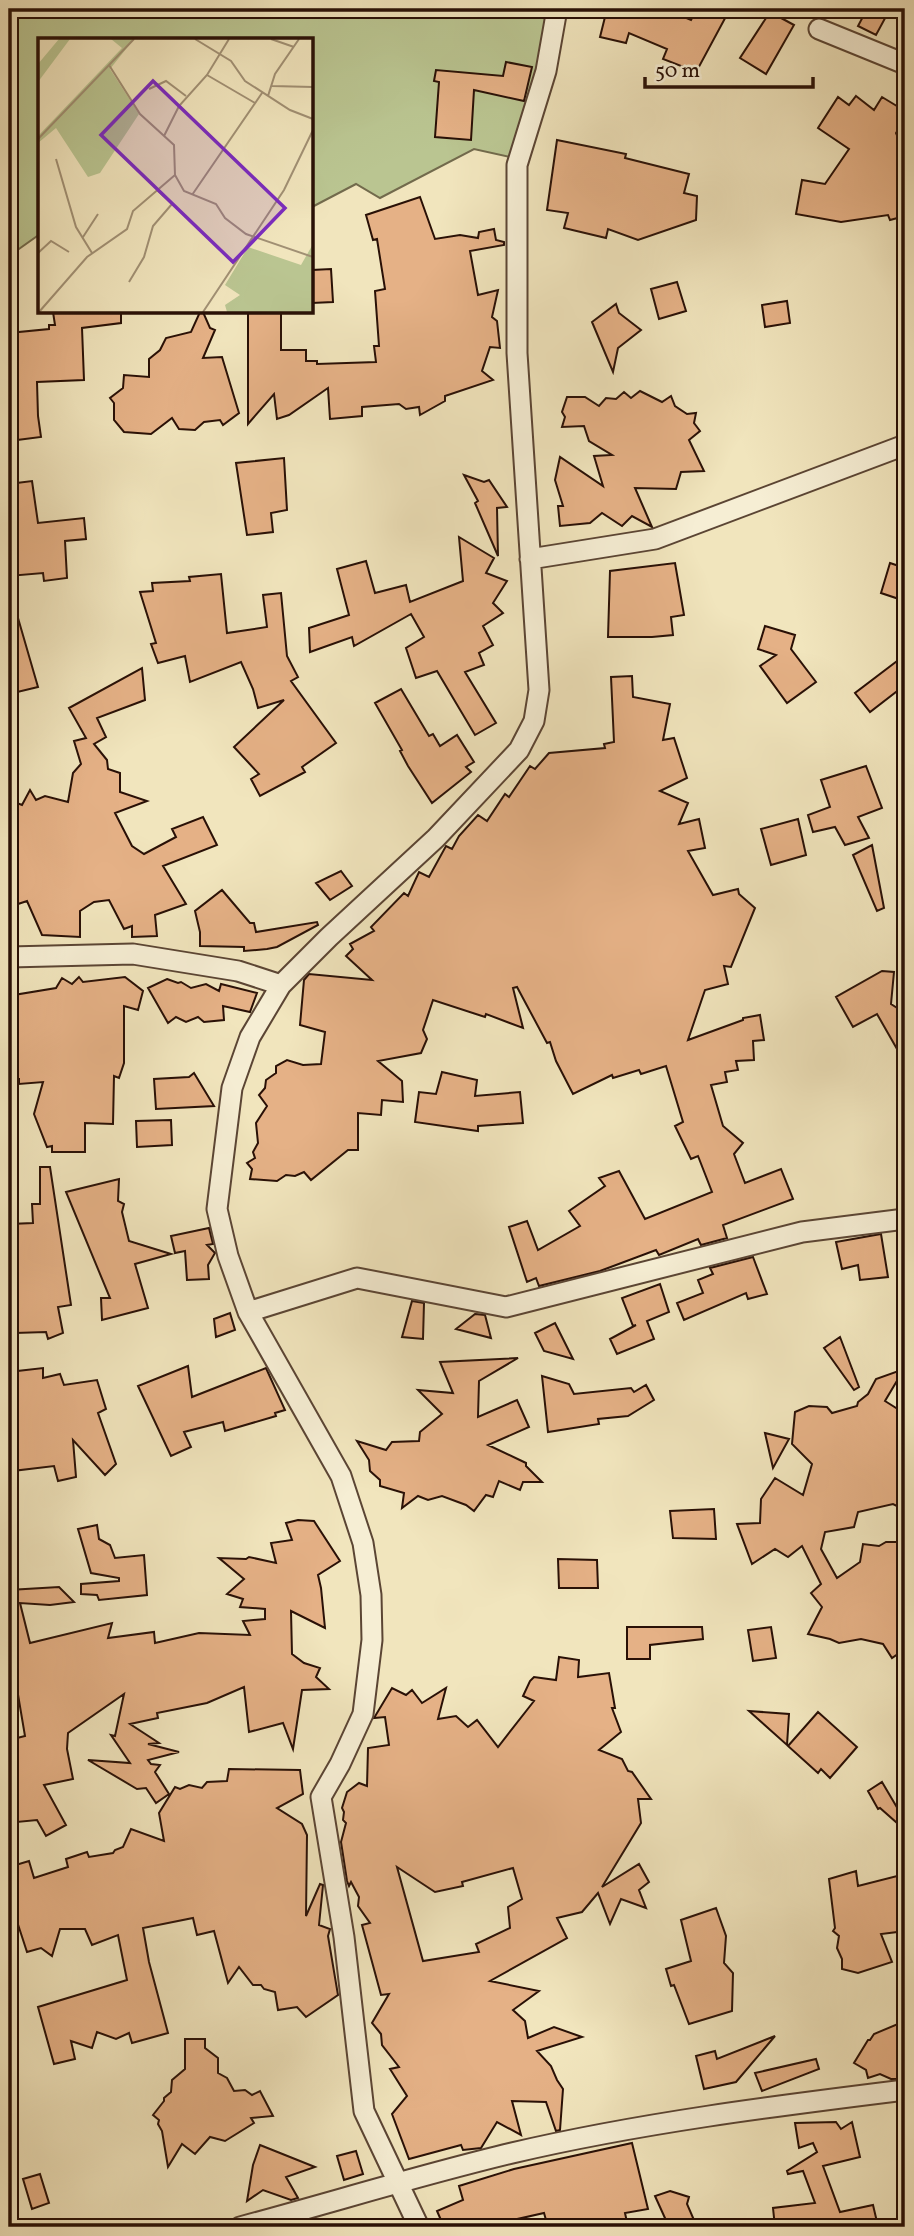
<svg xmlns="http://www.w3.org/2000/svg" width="914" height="2236" viewBox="0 0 914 2236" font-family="Vollkorn,serif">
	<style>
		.green { fill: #bac591; stroke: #726a4c; stroke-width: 2 }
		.building { fill: #e5b186; stroke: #291006; stroke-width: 2; fill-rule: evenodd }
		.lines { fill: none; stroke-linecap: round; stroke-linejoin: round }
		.street-casing { stroke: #5b4534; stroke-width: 23 }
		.street { stroke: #f6eed4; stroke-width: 19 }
		.inset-road { fill: none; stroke: #a19074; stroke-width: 2 }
		.view { fill: #7b2cbf; fill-opacity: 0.15; stroke: #7b2cbf; stroke-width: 3.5 }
		.inset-edge { fill: none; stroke: #291006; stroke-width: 3.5 }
	</style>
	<rect width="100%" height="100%" fill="#f1e5bd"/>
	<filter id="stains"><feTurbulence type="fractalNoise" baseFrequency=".00286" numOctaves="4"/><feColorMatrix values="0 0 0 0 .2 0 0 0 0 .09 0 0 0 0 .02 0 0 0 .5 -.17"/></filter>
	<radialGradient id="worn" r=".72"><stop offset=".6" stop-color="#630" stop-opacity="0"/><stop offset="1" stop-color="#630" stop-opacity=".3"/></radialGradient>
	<path class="green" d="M9,9h541l-5,50 -30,99 -41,-9 -94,49 -24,-14 -44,23v-167h-272v194l-31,22z"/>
	<path class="building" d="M607,9h58l26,11 6,-11h33l-36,67 -10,-9 -21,-8 4,-10 -38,-16 -3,10 -26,-6z
		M867,9h23l-14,26 -18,-9z
		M770,12l24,13 -28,49 -26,-16z
		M506,62l26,5 -8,34 -50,-11 -3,50 -36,-3 4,-55 -5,-1 2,-11 67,6z
		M856,96l18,14 8,-13 23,14v7l-9,15 9,21v62l-15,4 -2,-5 -47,7 -45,-8 6,-34 23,4 24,-35 -31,-21 20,-31 11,8z
		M557,140l69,14 -1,4 64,16 -5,19 13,3 -1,24 -58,20 -30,-11 -2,9 -42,-10 4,-15 -21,-3z
		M420,197l15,42 25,-4 18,3 1,-6 15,-3 2,11 8,2v3l-34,6 8,44 20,-5 -6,27 5,4 3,27 -10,-1 -8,24 11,9 -48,16v5l-25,14 -1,-8 -13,2 -7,-5 -37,3v9l-32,3 -2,-31 -39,27 -12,4 -3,-25 -26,30v-112h33v38h25v11h11v3l59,-2 -2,-16h5l-4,-55 10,-2 -8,-50 -4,1 -7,-25z
		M331,269l2,33 -21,1v-33z
		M677,282l9,29 -27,8 -8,-30z
		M787,301l3,22 -25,4 -3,-22z
		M616,304l3,9 22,17 -23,18 -5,24 -21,-50z
		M53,312h68v11l-39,5 2,52 -47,2 1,34 3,21 -32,4v-108l40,-4v-4h6z
		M200,312h3l7,16 5,2 -12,28 19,-1 17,56 -16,12 -3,-5 -16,2 -9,8 -16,-1 -7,-11 -21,16 -27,-2 -10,-12v-17l-4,-5 13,-10 1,-13 25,2v-18l11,-9 6,-12 25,-6z
		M640,391l22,11 9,-6 4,10 12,8 9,-1 -2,10 6,8 -11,9 15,31 -23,1 -5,17 -41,-1 17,39 -20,-11 -10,10 -20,-13 -12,10 -30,3 -2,-20h5l-8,-26 5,-23 43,29 -9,-30 18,-1 -23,-14 -5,-15 -22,1 3,-10 -3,-5 5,-15h18l14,9 7,-8 10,1 8,-7 7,6z
		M284,458l3,52 -16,3 2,19 -26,3 -11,-72z
		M464,475l20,7 5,-2 18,27 -10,1 1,48 -23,-53 3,-2z
		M32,481l6,42 46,-5 2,21 -21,2 2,37 -23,3 -1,-8 -34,3v-92z
		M459,537l35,21 -8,15 21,8 -14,22 10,10 -20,13 10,19 -14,8 5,12 -19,7 31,51 -21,12 -38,-64 -21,7 -10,-30 18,-11 -13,-23 -57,32 -2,-9 -42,15 -1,-24 40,-13 -12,-46 29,-8 9,32 31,-8 4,17 53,-21z
		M675,563l9,52 -13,2 2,18 -21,2h-44l2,-66z
		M890,563l15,5v33l-24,-8z
		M221,574l6,59 40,-6 -4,-32 18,-2 6,63 11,21 -7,4 45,62 -34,24 3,5 -45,24 -9,-17 8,-5 -25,-27 50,-47 -26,8 -5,-19 -12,-27 -51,20 -5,-26 -27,7 -7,-19 5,-1 -16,-51 13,-1 -1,-8 38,-2 -1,-4z
		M18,618l20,69 -29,7v-46z
		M765,626l30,9 -4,14 25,33 -29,21 -27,-37 16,-11 -18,-6z
		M905,655v30l-35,27 -15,-19z
		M142,668l3,32 -48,18 9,19 -12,7 13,16 1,9 12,4v19l27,9 -32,12 17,33 12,8 32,-17 -4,-8 31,-12 14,28 -54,21 23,38 -31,11 2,21 -25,1v-11l-8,3 -15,-29 -15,2 -14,9v26l-38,-2 -15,-34 -18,6v-107l13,5 8,-15 6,10 9,-4 23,6 5,-29 8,-9 -7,-23 12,-3 -17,-30z
		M632,676l1,21 37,7 -7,36 11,-2 13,40 -27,13 28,12 -9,21 20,-5 6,29 -17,3 25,44 25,-6 1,5 16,14 -24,59 -7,-1 4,18 -23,6 -17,50 55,-20v-2l17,-3 4,25 -11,1 1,19 -18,1 2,9 -13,2 2,10 -16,3 12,41 20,17 -9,11 11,29 36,-14 12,30 -70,26 4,13 -26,7 -3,-6 -39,16 -3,-5 -56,21 -61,15 -3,-8 -9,4 -18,-55 18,-6 11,29 42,-24 -11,-15 36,-25 -6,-8 20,-7 26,48 67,-27 -14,-36 -7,3 -16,-33 8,-4 -17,-56 -25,8 -2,-4 -26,8 -1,-3 -39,19 -17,-33 -6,-19 -3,1 -30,-56 -4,1 10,40 -37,-14 -1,3 -52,-17 -10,30 4,9 -6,14 -43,8 24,20 1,21 -21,-2 -1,15 -23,-2v37h-10l-37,30 -7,-8 -9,4 -9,-1 -9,6 -27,-2 2,-10 -5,-6 8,-5 -2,-6 5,-9 -2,-20 11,-17 -8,-11 6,-7 1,-8 10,-7v-7l11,-6 16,5 18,-1 4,-32 -25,-7 4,-45 5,-6 63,6 -26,-24 7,-7 -3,-5 24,-13 -3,-4 33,-34 4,3 11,-24 10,5 17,-31 6,3 7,-13 19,-21 9,6 18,-27 4,3 21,-31 5,3 14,-16 56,-5 -1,-4 10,-2 -3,-65z
		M401,689l28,47 4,-2 7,12 17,-11 17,27 -8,5 5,5 -39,31 -24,-37 -8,-15 2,-1 -27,-47z
		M866,766l16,42 -24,9 11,21 -24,7 -10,-18 -22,5 -5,-17 22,-8 -9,-27z
		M798,819l8,36 -35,10 -10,-36z
		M872,845l12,63 -7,3 -24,-56z
		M341,871l11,15 -22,14 -14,-17z
		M222,890l28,33h4l2,9 61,-10 1,3 -41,22 -10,2 -23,2v-4l-44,-1v-14l-5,-21z
		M882,971l12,1 -3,32 14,9v50l-28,-49 -24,13 -17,-30z
		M79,977l4,5 42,-5 18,14 -5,19 -14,-4v57l-5,15 -5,-2 -1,48 -28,-1v29h-33v-6l-5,1 -13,-33 9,-32 -24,2v-5h-8l-1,-19 7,-1 -5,-60 2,-4 42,-7 6,-10 10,6z
		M167,979l11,4 3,-1 10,6 15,-4 13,7 2,-7 36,9 -7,19 -27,-6 1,14 -20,2 -6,-5 -12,5 -10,-5 -8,6 -20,-35z
		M442,1072l35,8 -2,16 45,-4 3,31 -45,3v5l-63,-9 4,-30 17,2z
		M194,1073l20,33 -58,3 -2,-30 35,-2z
		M171,1120l1,25 -35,2 -1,-26z
		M40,1167h10l21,138 -13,2 5,26 -15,6 -2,-7 -31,1v-62l-3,1 -2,-48 23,-1 -1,-19h8z
		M119,1179l-1,22 6,3 -2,8 7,29 42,13 -36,10 13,44 -46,12 -1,-22h9l-44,-106z
		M209,1228l4,16 -6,1 8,8 -7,12 1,14 -22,1 -2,-29 -10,2 -4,-17z
		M881,1234l7,43 -28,3 -2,-15 -16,4 -6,-27z
		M753,1257l14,37 -19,5 -2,-6 -62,27 -7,-17 26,-10 -5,-13 15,-6 -3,-6z
		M660,1284l9,28 -22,9 7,18 -37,15 -7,-15 26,-14 -3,1 -11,-28z
		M412,1301l12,2 -1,36 -21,-2z
		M230,1313l5,17 -19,7 -2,-18z
		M475,1314l10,1 6,23 -35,-9z
		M555,1323l18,36 -29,-8 -9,-18z
		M840,1337l19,50 -5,3 -30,-42z
		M518,1358l-39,23 -1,36 39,-17 12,27 -41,18 38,18v3l16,16h-19l-3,8 -21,-9 -6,16 -7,-2 -12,16 -8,-6 -24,-9 -14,4 -10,-4 -16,12 2,-15 -24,-7v-6l-10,-9 -1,-11 -12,-19 29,9 6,-8 27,-1 1,-9 22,-18 -24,-24 35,3 -13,-31z
		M188,1366l4,31 74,-29 19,42 -10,3 1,3 -51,15 -2,-9 -39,10 7,15 -20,9 -33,-70z
		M43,1368v10l17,-4 4,11 33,-5 9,29 -8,4 18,51 -11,11 -32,-35 3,37 -18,4 -4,-15 -42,5v-26h-3v-73z
		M904,1369l-19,32 19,12 1,97 -12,-6 -35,8 -4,15 -29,5 -4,17 16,29 23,-16 3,-18 16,2 7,-4h19v107l-13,9 -9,-14 -22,-5 -22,4 -9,-4 -22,-5 14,-27 -11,-14 10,-9 -19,-38 -14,11 -13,-8 -23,15 -15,-40 23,-1 1,-24 14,-21 28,17 9,-31 -20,-20 3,-32 14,-6 18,1 5,6 25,-7 1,-4 10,-8 8,-15z
		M542,1376l27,8 5,10 57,-6 3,4 12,-7 8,15 -26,16 -30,3 1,5 -51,8z
		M765,1433l24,6 -16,29z
		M714,1509l2,30 -43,-1 -3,-27z
		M298,1520l16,1 26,40 -22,14 3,13 4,40 -34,-17 1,43 12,9 16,5 -4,9 13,12 -27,1 -9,59 -10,-26 -34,9 -5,-45 -37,16 -50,10 1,5 -28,6 29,19 -11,1 31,8 -31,8 3,4 9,1 -5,7 14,22 -13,9 -10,-15 -9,1 -49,-29 42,3 -19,-28 4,1 9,-42 -56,39 -1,16 6,30 -29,6 22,40 -20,11 -9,-16 -20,2 -2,-17 -6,1v-66l16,-4 -11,-65 -5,-49v-32l50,-3 15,15 -24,3 -30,-2 10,40 82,-20 -4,15 46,-6 1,11 44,-10 51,2 -7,-14 22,-2v-10l-25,-2 3,-8 -16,-5 17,-15 -25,-21 27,1 3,-2 27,6 -5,-20 21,-3 -6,-17z
		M97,1525l2,14 11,6 5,13 29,-3 3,40 -48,5 -2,-5 -16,-1v-10l38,-3v-3l-28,-5 -13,-44z
		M558,1559l39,1 1,28h-39z
		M627,1627h75l1,12 -53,6v14h-23z
		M771,1627l5,31 -23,3 -5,-31z
		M559,1657l20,3 -1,17 31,-4 6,35h-3l9,24 -22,18 23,9 6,12 4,1 19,27h-13l3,24 -39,64 37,-23 10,18 -10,8 7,18 -25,-9 -11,25 -12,-31 -16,19 -25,6 10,20 -77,43 49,10 -26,19 12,11 3,17 26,-11 28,10 -45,14 14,15 6,14 6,9 -3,41 -4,1 -10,-29 -34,-1 9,34 -24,-13 -16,26 -18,2 -2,-5 -52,14 -17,-45 15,-18 -17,-27 9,-2 -17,-22 -1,-11 -9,-11 17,-29 -8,1 -19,-70 8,-2 -12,-17 1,-9 -8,-15 -2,4 -2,-5 -6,-39 5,-19 -3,-3 1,-8 -2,-4 5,-16 12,-9 8,3 1,-38 21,-3 -4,-28 -11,1 18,-30 14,7 6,-5 10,13 24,-15 -8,31 18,-3 12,11 9,-7 21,27 36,-46 -11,-5 7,-15 4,-4 22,3zM397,1867l38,25 28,-6 -1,-4 51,-14 9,31 -14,8 2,21 -34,16 3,8 -56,9z
		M749,1711l40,3 -2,31z
		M818,1712l39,35 -27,31 -9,-9 -3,4 -30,-27z
		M229,1769l71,1 3,24 -26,14 25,16 5,11 -1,81 14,-32 3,1 -4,40 11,4 -2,7 10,59 -32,22 -9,-10 -19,3 -3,-18 -11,-3 -3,-4h-8l-14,-18 -11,16 -14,-52 -17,4 -4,-17 -50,10 6,34 19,71 -36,10 -3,-10 -13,6 -19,-7 -5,16 -21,-7 4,18 -21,5 -16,-57 89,-27 -9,-45 -26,10 -7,-16h-25l-8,27 -11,-8 -14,4 -17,-52 6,-2 -7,-23v-8l20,-6 5,17 34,-11 -2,-8 21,-7 2,5 24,-4 2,-3 8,-3 8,-18 33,12 -5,-28 16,-26 5,2 9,-4 13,3 5,-6 20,-1z
		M882,1782l23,39v9l-25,-22 -2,1 -10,-18z
		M856,1871l2,15 47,-12v57l-24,3 11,28 -34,11 -16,-4v-10l-5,-11 2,-12 -6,-5 2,-3 -6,-49z
		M716,1908l10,28 -2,27 9,10 -1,38 -43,13 -15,-39 -3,1 -5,-17 25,-8 -10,-41z
		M905,2021v51l-4,1 -4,6h-6l-11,-5 -12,4 -2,-8 -12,-7 14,-23h2l4,-6z
		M775,2036l-39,46 -32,7 -8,-33 19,-5 2,8z
		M185,2039h20v9l13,10v15l9,5 7,13 11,-1 7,5 8,-4 13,25 -22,2 3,5 -29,18 -15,-4 -15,17 -13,-10 -14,23 -6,-36 -4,-7 1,-4 -6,-5 11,-14v-3l7,-6 1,-12 13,-11z
		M816,2059l3,10 -57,22 -7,-18z
		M836,2122l5,7 11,-7 8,35 -37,9 17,46 33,-7 4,17 -4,1 1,4h-99l-2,-19 42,-5 -12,-32 -15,3 -1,-3 30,-19 -4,-9 -14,5 -4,-25z
		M632,2143l16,66 -23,4 3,14h-80l-4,-14 -62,14h-38l-7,-16 26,-11 -4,-14 55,-17z
		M260,2145l55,22 -29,10 12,21 -7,2 -28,-10 -16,11 6,-36z
		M356,2151l7,23 -19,6 -7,-24z
		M40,2174l9,29 -17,6 -9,-30z
		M670,2191l19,6 -2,7 10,23h-28l-14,-31z"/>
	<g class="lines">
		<defs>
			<path id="street" d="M819,29l86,35
				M530,559l125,-20 250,-94
				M9,957l124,-3 105,17 43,14
				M248,1312l109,-34 149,29 296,-75 103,-13
				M240,2227c90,-24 180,-52 272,-74 128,-30 263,-47 393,-63
				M419,2227l-55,-116 -20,-174 -23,-140 19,-33 23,-50 9,-74 -1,-45 -8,-52 -22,-67 -93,-164 -20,-56 -11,-47 15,-121 18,-51 31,-52 48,-48 107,-99 83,-88 15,-29 5,-31 -22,-337v-188l29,-94 11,-62"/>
		</defs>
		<use href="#street" class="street-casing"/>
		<use href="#street" class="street"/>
	</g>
	<g transform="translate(38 38)">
		<rect width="275" height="275" fill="#f1e5bd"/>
		<path d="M21,1h11l-32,43v-18zM73,1h23l-24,30 29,45 -39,59 -12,4 -32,-49 -18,15v-7l84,-88zM275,206v68h-86l-2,-7 15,-10 -15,-10 23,-38 53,18z" fill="#bac591"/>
		<path class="inset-road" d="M157,1l36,22 14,20 45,29 23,9M233,1l23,8M71,27l31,49 34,31 1,30 9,16 32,13 9,14 21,16 67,23M169,37l48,28M234,48l41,1M111,51l17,-8 20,15M230,58l7,-22 24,-35M126,98l15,-30 28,-31 22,-36M0,101l96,-100M18,121l20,68 16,26M154,157l70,-102M45,199l15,-23M0,215l13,-12 18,11M91,244l15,-25 9,-31 19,-22 -15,-14M1,274l48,-55 40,-28 6,-18 42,-36M165,274l81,-122 29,-60"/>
		<path class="view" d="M115,43l132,127 -52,54 -132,-127z"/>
		<rect width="275" height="275" class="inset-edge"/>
	</g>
	<rect width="914" height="2236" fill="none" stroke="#f1e5bd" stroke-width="35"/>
	<rect x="10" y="10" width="893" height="2215" fill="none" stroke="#291006" stroke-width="3.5"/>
	<rect x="18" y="18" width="879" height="2201" fill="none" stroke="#291006" stroke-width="2"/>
	<path d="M645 77v10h168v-10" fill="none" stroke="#291006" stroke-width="3.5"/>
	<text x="655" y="77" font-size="21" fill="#291006" stroke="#f6eed4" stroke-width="5" paint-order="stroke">50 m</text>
	<rect width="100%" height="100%" filter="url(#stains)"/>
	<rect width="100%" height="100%" fill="url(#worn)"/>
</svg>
